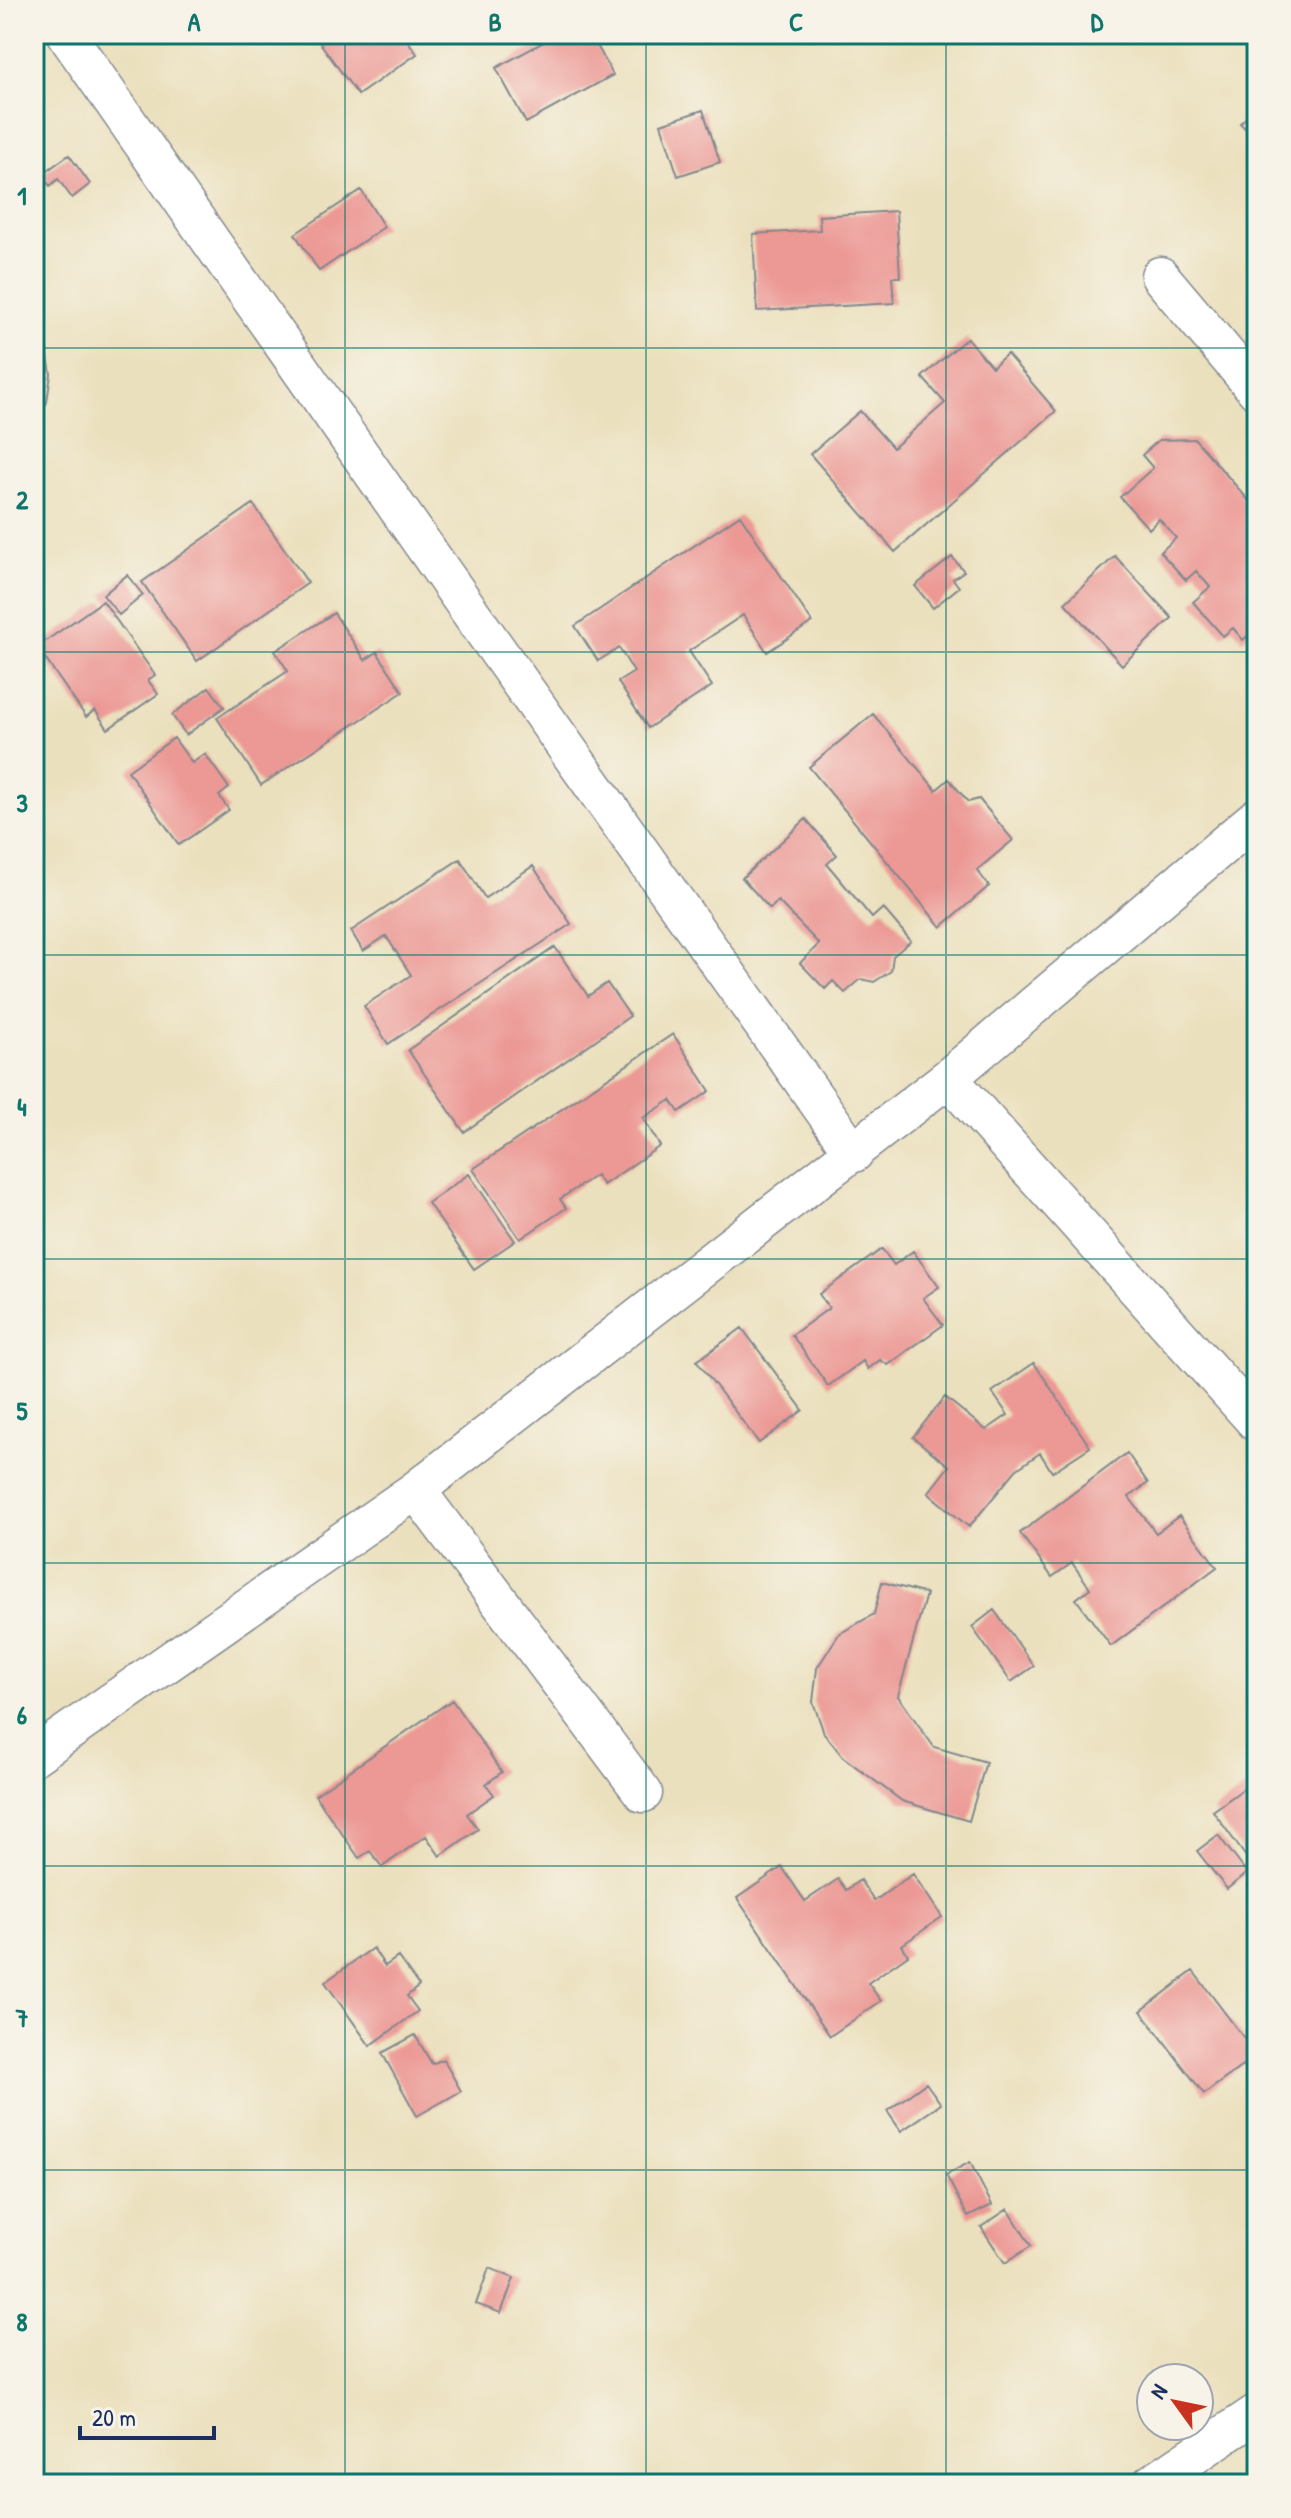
<svg xmlns="http://www.w3.org/2000/svg" width="1291" height="2518" viewBox="0 0 1291 2518" font-family="'Patrick Hand',sans-serif">
	<style>
		.building { fill: #ec9894 }
		.lines { fill: none; stroke-linecap: round; stroke-linejoin: round }
		.minor-casing { stroke: #83888e; stroke-width: 41 }
		.minor { stroke: #fff; stroke-width: 38 }
		.grid { fill: none; stroke: #0f766e; stroke-width: 2; stroke-opacity: 0.55 }
		.neatline { fill: none; stroke: #0f766e; stroke-width: 3 }
		.grid-label { font-size: 26px; text-anchor: middle; font-weight: bold; fill: #0f766e }
	</style>
	<rect width="100%" height="100%" fill="#f7f3e8"/>
	<filter id="ink" filterUnits="userSpaceOnUse"><feTurbulence type="fractalNoise" baseFrequency=".0125" numOctaves="2"/><feDisplacementMap in="SourceGraphic" scale="16" xChannelSelector="R" yChannelSelector="G"/><feConvolveMatrix kernelMatrix="1 2 1 2 8 2 1 2 1" color-interpolation-filters="sRGB"/></filter>
	<filter id="wash" filterUnits="userSpaceOnUse"><feTurbulence type="fractalNoise" baseFrequency=".006" numOctaves="4" result="noise"/><feDisplacementMap in="SourceGraphic" scale="32" xChannelSelector="R" yChannelSelector="G"/><feGaussianBlur stdDeviation="1.8" result="paint"/><feColorMatrix in="noise" values="0 0 0 0 0 0 0 0 0 0 0 0 0 0 0 0 0 1.4 0 .05"/><feComposite in="paint" operator="in"/></filter>
	<g filter="url(#wash)">
		<rect width="100%" height="100%" fill="#ebe0bd"/>
		<g id="blocks">
			<path class="building" d="M302,34h101l14,20 -59,41 -43,-59 -8,5z
				M558,34h33l22,41 -87,48 -30,-55z
				M1257,108v33l-17,-18z
				M703,110l17,52 -42,14 -17,-52z
				M69,155l21,29 -18,14 -14,-19 -8,7 -9,-11z
				M361,190l23,37 -65,44 -24,-37z
				M896,211l4,66h-8l2,26 -137,8 -4,-77 67,-4 -1,-14z
				M34,326l12,20 5,28 -4,28 -13,24z
				M967,338l25,29 15,-13 49,57 -161,141 -85,-98 50,-43 33,37 52,-45 -23,-26z
				M1195,439l62,71v117l-14,13 -10,-12 -10,8 -30,-34 17,-15 -14,-16 -10,9 -26,-28 16,-14 -17,-19 -10,10 -29,-32 33,-29 -11,-13 17,-15z
				M253,504l55,79 -111,78 -55,-79z
				M740,515l72,107 -45,30 -24,-37 -54,36 23,35 -64,42 -30,-46 16,-10 -15,-24 -21,13 -23,-35z
				M1115,556l57,62 -50,47 -57,-62z
				M952,557l12,14 -11,8 6,8 -26,21 -18,-22z
				M127,575l16,20 -24,20 -16,-20z
				M103,601l52,74 -7,5 10,14 -50,35 -13,-19 -9,7 -49,-70z
				M334,613l31,47 12,-8 26,40 -142,93 -44,-67 71,-47 -13,-20z
				M209,687l15,20 -38,28 -14,-20z
				M873,714l63,76 13,-11 19,23 11,-3 34,41 -36,30 12,16 -48,41 -132,-160z
				M174,738l18,25 13,-9 24,34 -10,8 10,14 -50,35 -51,-74z
				M806,819l31,36 -10,9 45,54 11,-10 28,33 -18,15 -2,15 -17,11 -13,-3 -16,14 -12,-12 -8,8 -25,-26 19,-19 -41,-43 -8,8 -28,-31z
				M460,859l25,39 48,-32 38,58 -183,120 -24,-38 47,-31 -25,-39 -23,15 -12,-20z
				M555,947l33,49 19,-13 23,33 -166,116 -56,-82z
				M673,1034l37,57 -31,21 -8,-12 -28,18 17,28 -57,39 -7,-10 -36,24 6,9 -46,31 -47,-70z
				M469,1174l46,67 -41,28 -46,-66z
				M882,1249l12,16 19,-14 26,36 -16,11 20,27 -55,40 -8,-5 -12,9 -5,-8 -35,25 -36,-51 37,-27 -10,-14z
				M742,1328l61,82 -44,33 -62,-82z
				M1034,1363l56,84 -38,25 -12,-19 -24,17 -47,57 -41,-34 21,-27 -36,-29 32,-40 41,33 22,-15 -16,-23z
				M1127,1453l21,30 -19,14 27,36 23,-17 38,51 -106,79 -35,-47 14,-11 -18,-25 -20,14 -32,-44z
				M882,1582l44,12 -28,102 36,51 52,15 -17,59 -67,-20 -59,-44 -19,-24 -11,-31 4,-34 22,-34 35,-20z
				M994,1610l40,56 -23,16 -39,-55z
				M452,1700l50,72 -16,12 8,11 -27,19 11,15 -38,27 -14,-20 -44,31 -12,-16 -11,7 -44,-63z
				M1257,1779v93l-44,-61z
				M1218,1835l29,38 -20,16 -30,-38z
				M782,1867l23,34 33,-22 8,11 14,-10 14,21 39,-27 29,43 -40,28 6,10 -40,28 13,18 -51,35 -93,-138z
				M373,1948l12,18 13,-9 21,29 -12,10 11,15 -48,35 -45,-64z
				M1193,1971l64,84 -53,39 -63,-83z
				M415,2035l17,29 11,-5 18,32 -44,25 -35,-63z
				M926,2083l15,21 -40,27 -14,-20z
				M970,2162l22,43 -24,12 -22,-42z
				M1008,2209l23,37 -26,17 -24,-36z
				M489,2268l25,10 -13,35 -25,-9z"/>
		</g>
	</g>
	<g filter="url(#ink)">
		<use href="#blocks" fill-opacity="0" stroke="#83888e" stroke-width="2"/>
		<g class="lines">
			<defs>
				<path id="minor" d="M66,34l421,602 367,517
					M1160,276l97,115
					M948,1078l309,345
					M416,1490l227,303
					M34,1756l382,-266 532,-412 309,-261
					M1151,2484l106,-71"/>
			</defs>
			<use href="#minor" class="minor-casing"/>
			<use href="#minor" class="minor"/>
		</g>
	</g>
	<path class="grid" d="M345,34v2450M646,34v2450M946,34v2450M34,348h1223M34,652h1223M34,955h1223M34,1259h1223M34,1563h1223M34,1866h1223M34,2170h1223"/>
	<rect width="1291" height="2518" fill="none" stroke="#f7f3e8" stroke-width="88"/>
	<g transform="translate(1175 2402) rotate(303)"><circle r="38" fill="#f7f3e8" stroke="#9fa5b1" stroke-width="2"/>
	<path d="M0-6L14 30L0 20L-14 30Z" fill="#c8321e"/>
	<text y="-12" font-size="22" font-weight="bold" text-anchor="middle" fill="#1b2f5e">N</text>
	</g>
	<path d="M80 2426v12h134v-12" fill="none" stroke="#1b2f5e" stroke-width="4"/>
	<text x="92" y="2426" font-size="24" fill="#1b2f5e" stroke="#f7f3e8" stroke-width="6" paint-order="stroke">20 m</text>
	<rect x="44" y="44" width="1203" height="2430" class="neatline"/>
	<g class="grid-label">
		<text x="194" y="31">A</text>
		<text x="495" y="31">B</text>
		<text x="796" y="31">C</text>
		<text x="1097" y="31">D</text>
		<text x="22" y="205">1</text>
		<text x="22" y="509">2</text>
		<text x="22" y="812">3</text>
		<text x="22" y="1116">4</text>
		<text x="22" y="1420">5</text>
		<text x="22" y="1724">6</text>
		<text x="22" y="2027">7</text>
		<text x="22" y="2331">8</text>
	</g>
</svg>
